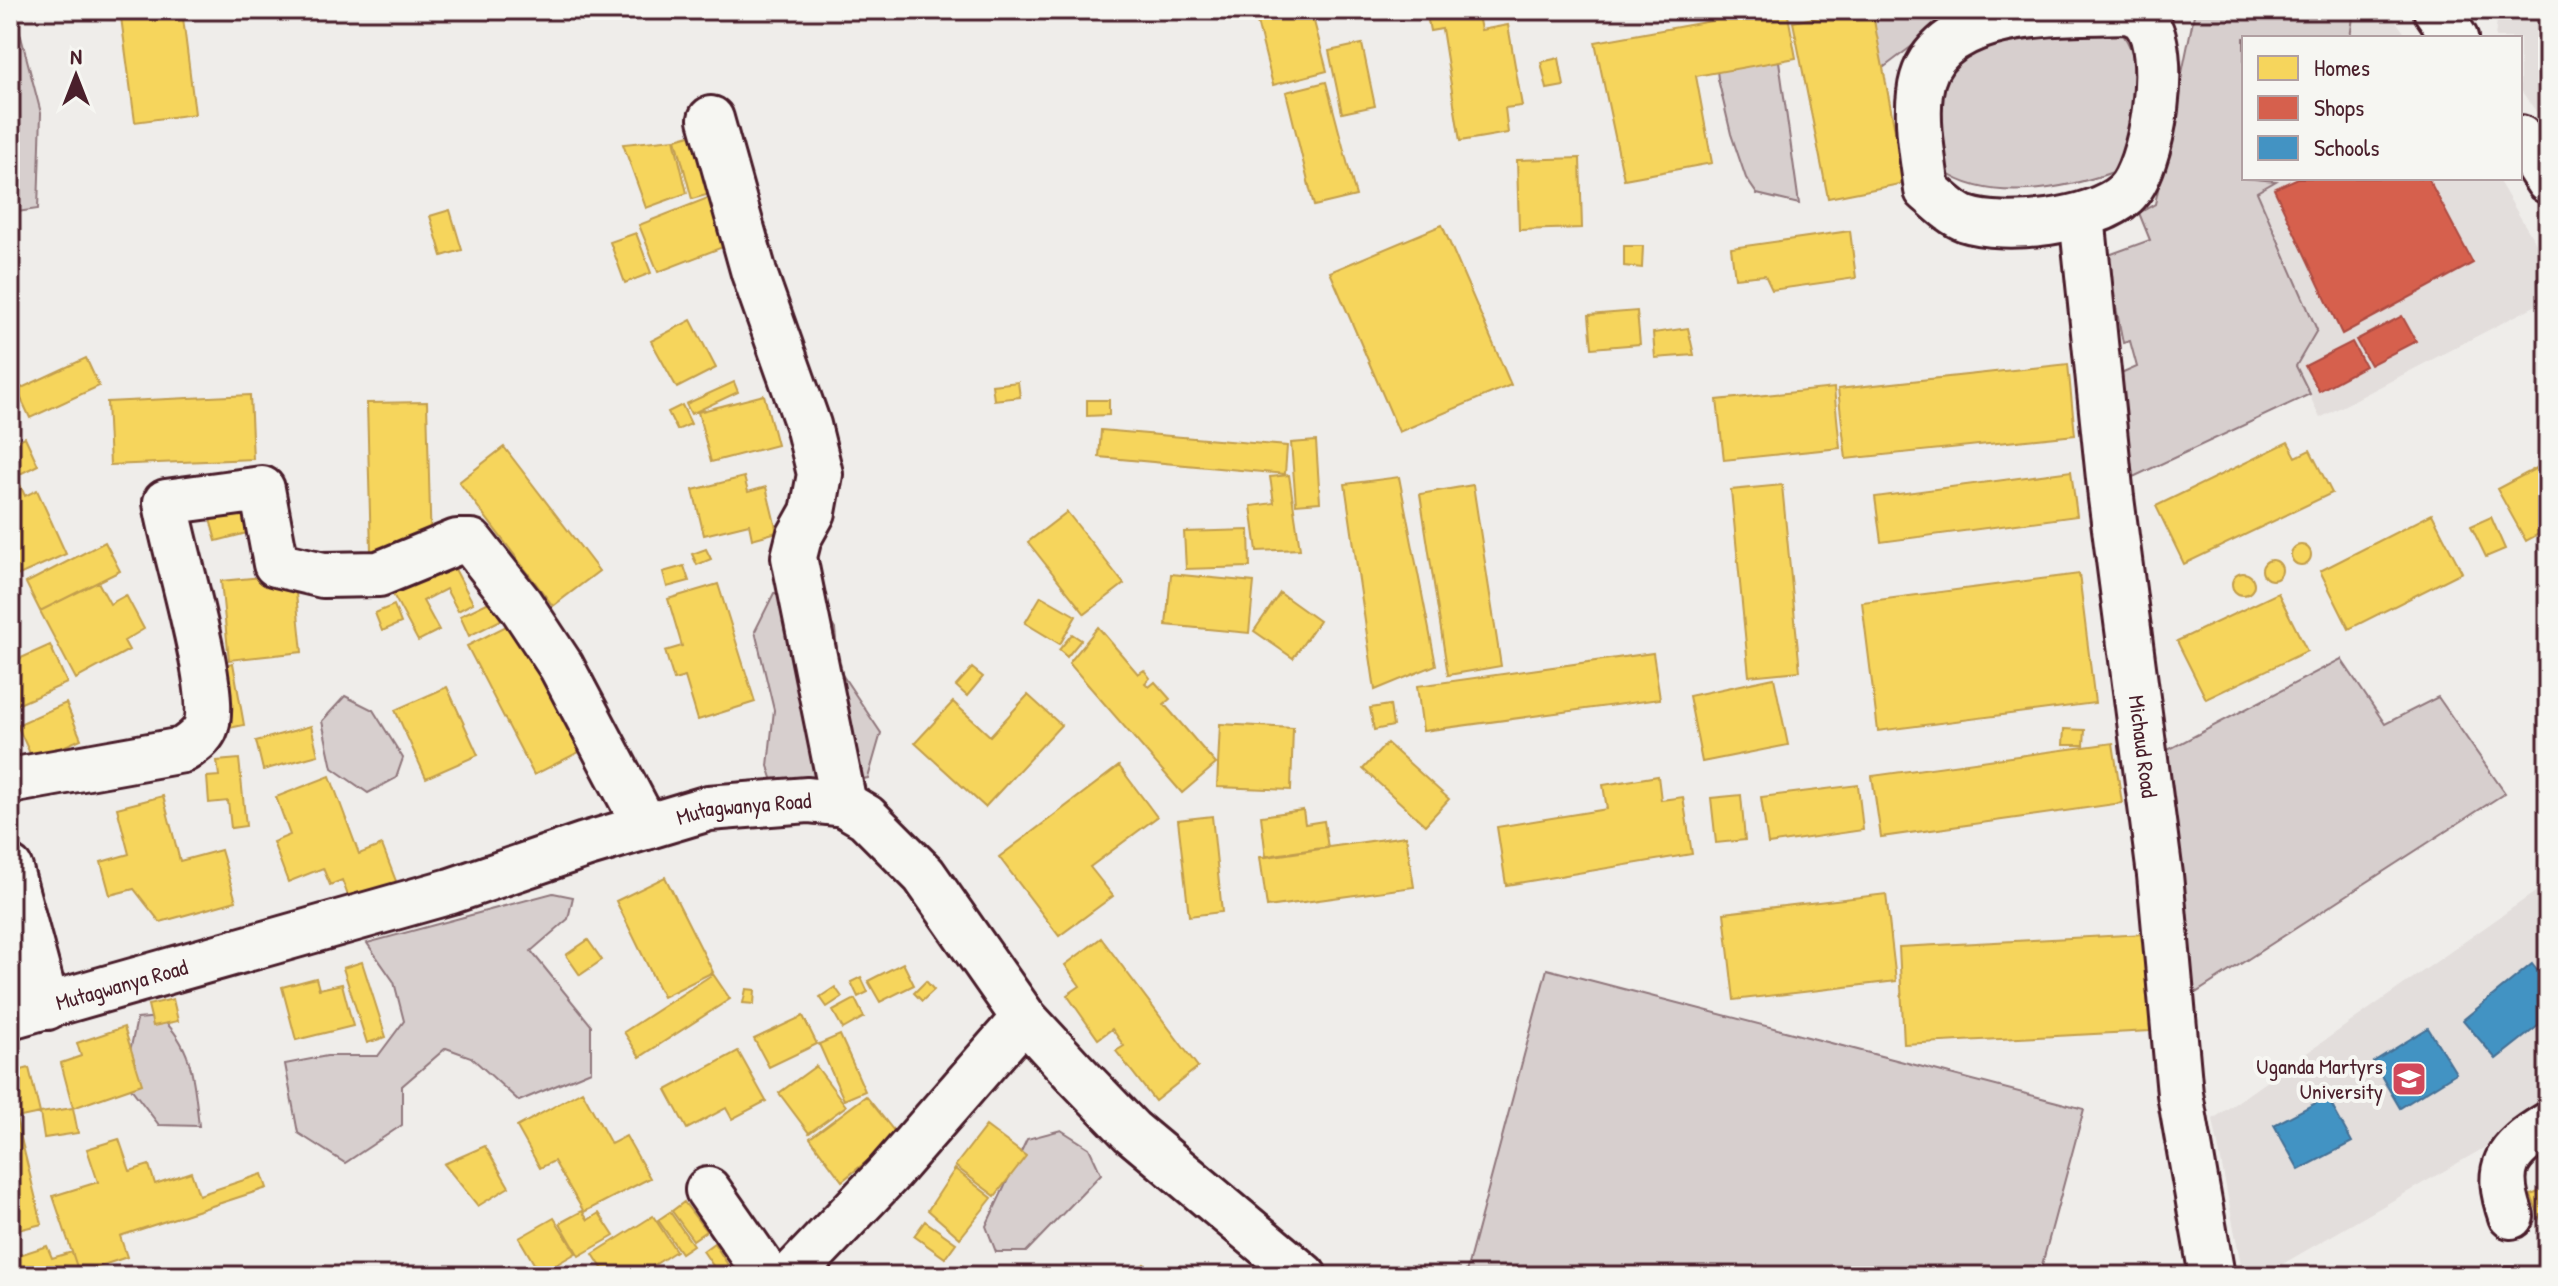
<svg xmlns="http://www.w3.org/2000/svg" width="2558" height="1286" viewBox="0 0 2558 1286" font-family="'Patrick Hand',sans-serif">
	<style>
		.built { fill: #e3dedc }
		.green { fill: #d7cfce; stroke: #90777c; stroke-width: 2 }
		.homes { fill: #f6d55c; stroke: #c29e4d; stroke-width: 2 }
		.shops { fill: #d6604d; stroke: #ac4c43; stroke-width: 2 }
		.schools { fill: #4393c3; stroke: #457095; stroke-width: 2 }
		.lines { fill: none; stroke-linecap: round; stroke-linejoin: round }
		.minor-casing { stroke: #4a1f2b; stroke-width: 50 }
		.minor { stroke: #f6f6f2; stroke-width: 44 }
		.labels { text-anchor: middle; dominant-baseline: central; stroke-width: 8; stroke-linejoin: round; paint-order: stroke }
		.street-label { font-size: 22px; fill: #4a1f2b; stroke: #f6f6f2 }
		.poi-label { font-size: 22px; fill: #4a1f2b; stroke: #f6f6f2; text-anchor: end }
	</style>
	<rect width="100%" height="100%" fill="#efedea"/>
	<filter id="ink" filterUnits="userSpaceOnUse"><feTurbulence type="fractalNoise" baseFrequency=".0125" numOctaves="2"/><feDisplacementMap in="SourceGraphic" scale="16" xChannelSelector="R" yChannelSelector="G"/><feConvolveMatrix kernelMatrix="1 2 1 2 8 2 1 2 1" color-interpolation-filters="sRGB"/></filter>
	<g filter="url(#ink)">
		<path class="built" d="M2354,10h34l20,28h-58z
			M2498,10h50v118l-28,-39v-51h-25z
			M2275,178h222l51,86v35l-228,119 -24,-52 -39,-174z
			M2548,883v228l-286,165h-19l-30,-157z"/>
		<path class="green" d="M10,10h4l27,103 -3,96 -28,4z
			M1873,10h87l-81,61z
			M2195,10h159l-4,28h-106v140l32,3 -19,11 60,138 -21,36 14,28 -179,84 -10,-104 16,-7 -7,-26 -7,2 -17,-87 44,-16 -11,-27 16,-9z
			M2114,24c37,36 19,87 10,134l-8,13c-51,18 -126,33 -173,0l-13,-70 30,-52z
			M1779,61l20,143 -42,-10 -11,-16 -15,-44 -13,-55 -1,-9z
			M774,593l39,3 22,33 4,41 42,63 -13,45 -62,11 -33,-8 -5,-15 6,-56 -19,-79z
			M2341,659l44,65 53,-27 67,96 -311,201 -32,-241z
			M345,696l28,14 30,48 -7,20 -28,15 -36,-25 -10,-47z
			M553,893l20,4 -5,22 -37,32 60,74v46l-72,30 -48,-44 -25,-9 -44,38v39l-57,38 -47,-30 -13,-69 42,-8h51l26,-35 -10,-39 -27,-39z
			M1547,969l537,140 -45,167h-574z
			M160,1017c34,30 34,66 39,109l-40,-1 -35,-46 13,-60z
			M1061,1130l28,18 12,26 -75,78h-30l-10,-26 41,-87z"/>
		<path class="homes" d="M120,10h62l13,104 -60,8z
			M1254,10h57l16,61 -54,14z
			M1426,10h51l4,20 27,-5 14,81 -17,2 3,25 -48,8 -18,-112 -12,2z
			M1772,10h15l9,48 -100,18 16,87 -88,16 -29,-137z
			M1854,10h18l33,173 -77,15 -35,-176z
			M1362,44l13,62 -33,7 -13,-62z
			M1559,58l5,28 -17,3 -6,-27z
			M1326,82l30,114 -42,10 -28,-114z
			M708,130l16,60 -32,9 -16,-60z
			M674,139l13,54 -41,15 -23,-64z
			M1580,158l2,70 -63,2 -2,-70z
			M723,192l18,48 -83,32 -19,-47z
			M450,210l12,40 -20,6 -12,-40z
			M1442,225l69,160 -112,47 -69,-160z
			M1850,231l6,47 -84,12 -7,-15 -30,3 -4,-30z
			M636,233l15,40 -26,10 -15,-41z
			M1624,246h19l-1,22 -18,-2z
			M1637,311l3,33 -48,4 -3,-33z
			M691,320l25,48 -39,20 -26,-47z
			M1688,328l6,27 -39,3 -2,-25z
			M86,358l13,28 -69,32 -13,-28z
			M2068,364l7,71 -229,24 -8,-70z
			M734,382l4,10 -47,22 -5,-10z
			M1018,382l2,15 -26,3 -2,-15z
			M1834,388l6,60 -116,12 -7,-60z
			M250,395l3,64 -143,6 -3,-63z
			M764,395l13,50 -66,17 -13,-50z
			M1087,400h22v15l-22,1z
			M427,402l4,148 -60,1 -4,-148z
			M682,405l9,19 -14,6 -9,-18z
			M1101,430l186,16 -2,28 -186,-17z
			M25,437l13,28 -28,14v-35z
			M1316,441l4,61 -24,2 -5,-61z
			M2288,442l8,15 14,-7 22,43 -148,71 -28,-58z
			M504,447l95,124 -46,35 -94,-124z
			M2548,462v67l-22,12 -29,-52z
			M2071,471l6,45 -196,26 -6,-45z
			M1289,475l11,74 -43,2 -6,-45 23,-3 -4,-26z
			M16,476l9,20 12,-6 29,64 -56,25v-100z
			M744,477l4,15 18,-5 11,45 -25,7 -3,-15 -45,11 -11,-45z
			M1399,477l37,188 -61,25 -30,-206z
			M1473,485l28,181 -53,9 -28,-181z
			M1782,485l18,186 -51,5 -18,-186z
			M241,511l6,22 -31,8 -6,-22z
			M1067,512l57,72 -39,30 -57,-72z
			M2432,514l30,58 -113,57 -29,-58z
			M2491,517l14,32 -19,8 -15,-31z
			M1249,530l1,37 -64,2 -2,-37z
			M105,542l15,29 -80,40 -14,-28z
			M2291 555a10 10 0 1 1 20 0a10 10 0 1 1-20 0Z
			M706,549l5,10 -14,6 -5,-11z
			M447,554l26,49 -15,8 -12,-22 -23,12 16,29 -21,11 -30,-56z
			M2262 570a10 10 0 1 1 20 0a10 10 0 1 1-20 0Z
			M684,566l5,15 -22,6 -4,-15z
			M2232 584a11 11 0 1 1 22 0a11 11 0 1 1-22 0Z
			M294,574l8,78 -73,8 -8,-79z
			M1171,574l83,8 -5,51 -83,-8z
			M2079,574l16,129 -217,28 -16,-129z
			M98,582l12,22 16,-9 18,34 -20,12 5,9 -53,29 -36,-68z
			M718,584l37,118 -57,18 -13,-43 -11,3 -9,-29 17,-5 -14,-47z
			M1280,593l39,28 -26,37 -39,-27z
			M2278,593l29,58 -101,48 -29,-58z
			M1041,596l35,20 -16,28 -35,-21z
			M491,601l10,19 -32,16 -9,-20z
			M394,605l7,18 -19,8 -7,-18z
			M514,622l67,129 -47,24 -67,-129z
			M1098,627l40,47 6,-4 6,8 -5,5 4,4 6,-5 15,17 -6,5 52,60 -34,29 -113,-130z
			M1072,634l9,6 -14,17 -8,-7z
			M50,645l17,38 -57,25v-45z
			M1653,653l7,46 -237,32 -6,-45z
			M233,663l11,62 -15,3 -10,-62z
			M972,668l11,9 -16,19 -11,-10z
			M1774,678l14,67 -86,17 -13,-66z
			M447,687l31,68 -52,23 -31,-68z
			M1028,695l33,30 -76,82 -70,-64 38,-41 37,34z
			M66,703l15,36 -48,21 -16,-35z
			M1390,705l3,21 -19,4 -4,-22z
			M1220,724l73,4 -2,62 -74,-3z
			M311,726l7,29 -55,15 -7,-29z
			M2064,729l21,1 -1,15h-21z
			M1387,743l62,56 -24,26 -62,-56z
			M2113,743l9,60 -241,34 -9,-61z
			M239,759l7,67 -15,2 -3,-27 -19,2 -2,-26 12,-1 -2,-15z
			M1119,766l38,51 -67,50 23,29 -54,40 -60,-79z
			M330,776l29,78 23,-9 17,44 -47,17 -10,-26 -12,5 -7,-17 -35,14 -15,-40 17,-7 -14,-38z
			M1658,776l3,24 22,-3 9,57 -186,31 -9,-58 110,-18 -4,-24z
			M1858,785l5,45 -95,14 -7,-47z
			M1741,795l4,45 -29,3 -5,-45z
			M163,796l17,65 41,-11 15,51 -76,21 -26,-33 -24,6 -9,-33 28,-8 -12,-46z
			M1303,810l2,14 19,-3 4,27 -62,9 -5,-41z
			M1212,816l10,96 -33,4 -11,-96z
			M1406,836l8,51 -147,20 -7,-50z
			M665,877l48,95 -50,25 -47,-96z
			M1886,894l10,87 -162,19 -10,-87z
			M2145,934l5,97 -246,13 -5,-97z
			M1101,938l97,129 -43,34 -39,-50 8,-5 -12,-17 -14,10 -31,-44 13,-9 -15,-21z
			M588,940l14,20 -22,15 -14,-20z
			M362,962l24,75 -19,6 -24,-75z
			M903,963l11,22 -34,17 -12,-21z
			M713,974l17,25 -90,58 -16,-25z
			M861,977l7,15 -10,5 -7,-15z
			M316,978l3,11 23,-5 11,42 -57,14 -14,-53z
			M926,981l8,9 -12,11 -8,-8z
			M835,987l7,10 -15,10 -7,-10z
			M746,989l9,1 -1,14 -11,-1z
			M173,999l5,22 -25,5 -5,-21z
			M855,999l9,18 -21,12 -10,-18z
			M803,1016l14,28 -48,23 -15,-28z
			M124,1027l18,57 -69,24 -12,-45 20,-7 -4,-13z
			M840,1035l25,56 -21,9 -25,-56z
			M738,1051l28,50 -34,18 -6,-11 -39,21 -21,-39z
			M816,1066l30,40 -37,27 -30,-40z
			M29,1068l11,45 -24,5 26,106 -32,8v-159z
			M582,1091l29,53 15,-8 24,42 -66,34 -30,-51 -14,7 -23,-41z
			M866,1096l32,40 -56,45 -32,-43z
			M73,1108l5,25 -34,5 -4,-25z
			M986,1126l40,30 -31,40 -40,-30z
			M119,1139l11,32 19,-6 6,19 36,-12 8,23 63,-21 5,14 -147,48 7,21 -48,16 -26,-77 45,-14 -11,-33z
			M485,1146l24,41 -31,19 -34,-42z
			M955,1169l37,29 -32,40 -32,-28z
			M2548,1188v41l-3,1 -14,-35z
			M684,1202l22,29 -13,9 -21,-29z
			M582,1211l6,9 11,-7 15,23 -35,20 -19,-33z
			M670,1212l23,33 -12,8 -23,-33z
			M653,1216l23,35 -39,25h-30l-14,-22z
			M554,1218l22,35 -36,21 -21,-36z
			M925,1221l31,22 -11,15 -31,-22z
			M714,1243l16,25 -10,8 -17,-25z
			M47,1246l5,12 20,-6 7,21 -69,3v-18z
			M1144,1264l15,12h-25z
			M581,1266l7,10h-21z
			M674,1266l6,10h-23z"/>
		<path class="shops" d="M2298,178h130l45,85 -131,71 -68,-145z
			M2402,316l14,25 -46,24 -14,-25z
			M2352,342l13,24 -46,25 -14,-25z"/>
		<path class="schools" d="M2532,964l16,20v34l-52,41 -33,-39z
			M2428,1028l28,45 -56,35 -27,-46z
			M2327,1097l25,45 -53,28 -25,-45z"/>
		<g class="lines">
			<defs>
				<g id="minor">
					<path d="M2436,10l19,28"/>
					<path d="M2128,11c5,2 13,5 16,9 27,28 9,149 -19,174 -30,28 -121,38 -159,25 -14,-5 -28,-20 -39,-29 -4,-32 -11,-66 -7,-97 9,-88 145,-80 208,-82z"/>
					<path d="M711,119l43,154 54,152 12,49 -7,38 -14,25 -5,20 50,247"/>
					<path d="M2520,138l28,43"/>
					<path id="s1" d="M2082,216l29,282 49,377 20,219 32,182"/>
					<path d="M10,781l173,-31c8,-6 17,-11 22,-21 16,-34 -33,-183 -39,-227l96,-13 14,75 47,11 56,-1 78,-32h14l49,62 41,62 85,161"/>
					<path d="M10,869l37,138"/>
					<path id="s2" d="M10,1016l441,-125 134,-46 124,-37 99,-8 36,4 22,13 58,58 100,143 50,54 57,59 173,145"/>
					<path d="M708,1190l60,86"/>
					<path d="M2511,1216c-17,-49 -6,-65 37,-91"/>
					<path d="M791,1276l97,-102 136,-156"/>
				</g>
			</defs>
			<use href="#minor" class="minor-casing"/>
			<use href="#minor" class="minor"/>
		</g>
	</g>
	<defs>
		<symbol id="university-square" viewBox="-11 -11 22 22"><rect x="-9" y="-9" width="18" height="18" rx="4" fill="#d1495b" stroke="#f6f6f2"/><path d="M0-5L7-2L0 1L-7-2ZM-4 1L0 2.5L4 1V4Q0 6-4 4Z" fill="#fff"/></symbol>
	</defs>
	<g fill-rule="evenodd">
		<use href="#university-square" x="2389" y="1059" width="40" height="40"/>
	</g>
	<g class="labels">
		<g class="street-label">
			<text stroke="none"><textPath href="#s1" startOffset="534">Michaud Road</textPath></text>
			<text stroke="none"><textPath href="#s2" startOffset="764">Mutagwanya Road</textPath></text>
			<text stroke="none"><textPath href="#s2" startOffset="116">Mutagwanya Road</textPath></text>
		</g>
		<g class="poi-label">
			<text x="2383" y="1066">Uganda Martyrs<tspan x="2383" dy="25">University</tspan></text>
		</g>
	</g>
	<rect width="2558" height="1286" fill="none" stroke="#f6f6f2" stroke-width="40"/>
	<rect x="20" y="20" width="2518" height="1246" fill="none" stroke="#4a1f2b" stroke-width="3" filter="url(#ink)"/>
	<rect x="2242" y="36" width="280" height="144" fill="#f6f6f2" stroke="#b1a0a2" stroke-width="2"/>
	<rect x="2258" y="56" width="40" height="24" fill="#f6d55c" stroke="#b1a0a2" stroke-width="2"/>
	<text x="2314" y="76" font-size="24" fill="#4a1f2b">Homes</text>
	<rect x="2258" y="96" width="40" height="24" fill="#d6604d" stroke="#b1a0a2" stroke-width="2"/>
	<text x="2314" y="116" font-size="24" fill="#4a1f2b">Shops</text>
	<rect x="2258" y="136" width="40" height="24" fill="#4393c3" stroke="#b1a0a2" stroke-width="2"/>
	<text x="2314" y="156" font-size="24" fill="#4a1f2b">Schools</text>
	<g transform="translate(76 76)" stroke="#f6f6f2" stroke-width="6" paint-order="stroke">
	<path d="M0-6L14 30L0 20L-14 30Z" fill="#4a1f2b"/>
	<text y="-12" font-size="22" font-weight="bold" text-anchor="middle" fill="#4a1f2b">N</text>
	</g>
</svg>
